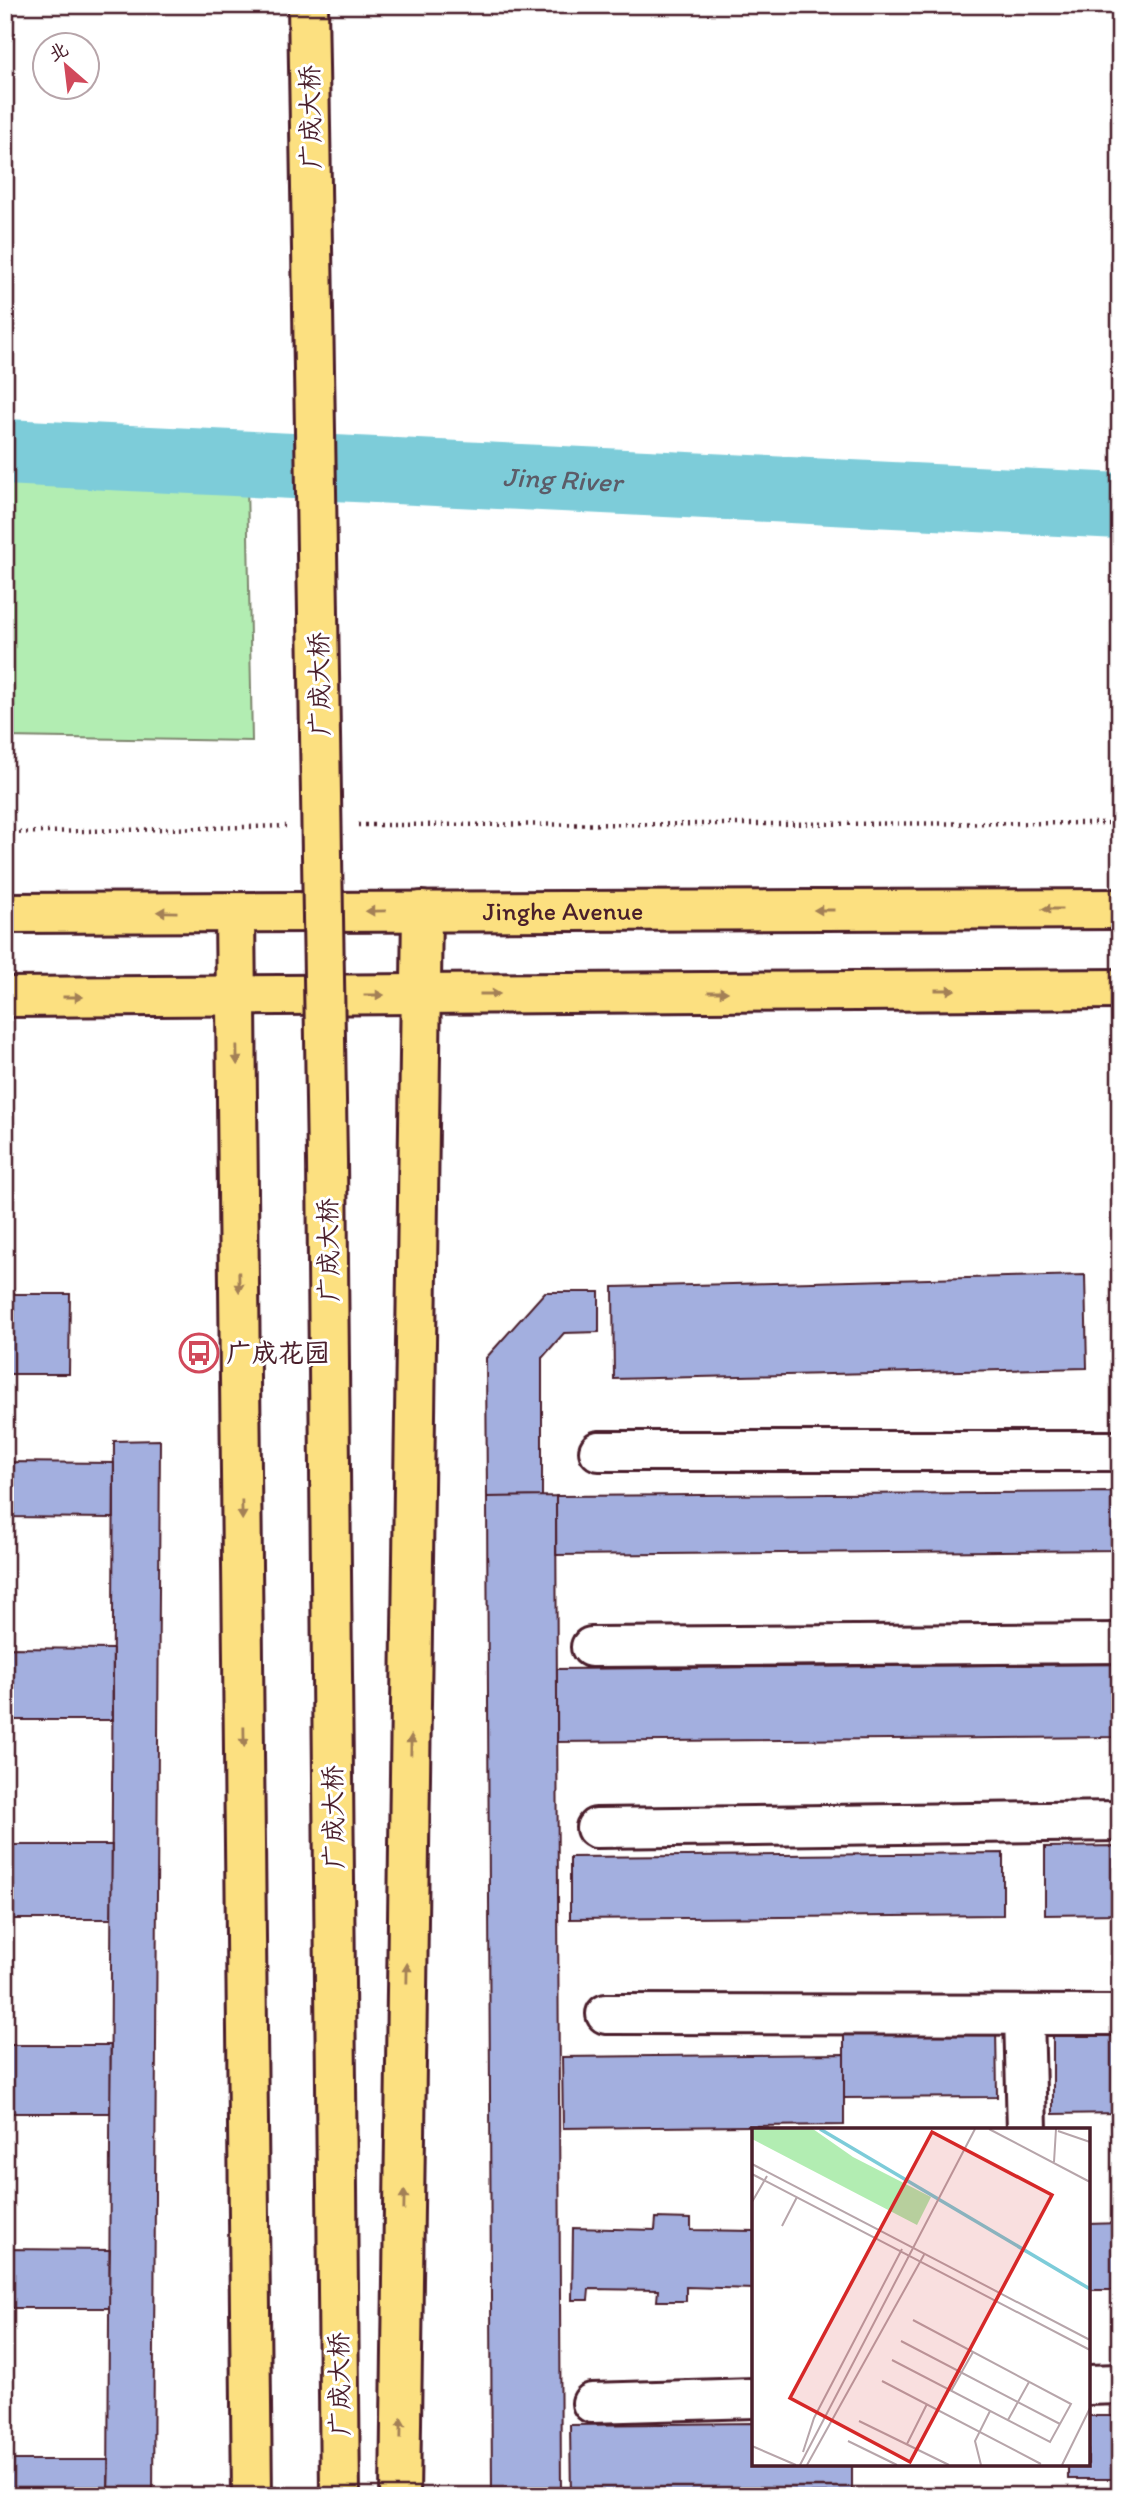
<svg xmlns="http://www.w3.org/2000/svg" width="1125" height="2501" viewBox="0 0 1125 2501" font-family="Itim,'LXGW WenKai TC',sans-serif">
	<style>
		.green { fill: #b2edb2; stroke: #7e866e; stroke-width: 2 }
		.lines { fill: none; stroke-linecap: round; stroke-linejoin: round }
		.river { stroke: #7dccd9; stroke-width: 66 }
		.building { fill: #a3afdf; stroke: #4a1f2b; stroke-width: 2 }
		.minor-casing { stroke: #4a1f2b; stroke-width: 44 }
		.major-casing { stroke: #4a1f2b; stroke-width: 44 }
		.path { stroke: #4a1f2b; stroke-width: 4.5; stroke-dasharray: 2 5; stroke-linecap: butt }
		.minor { stroke: #fff; stroke-width: 38 }
		.major { stroke: #fce080; stroke-width: 38 }
		.major-bridge-casing { stroke: #4a1f2b; stroke-width: 44; stroke-linecap: butt }
		.major-bridge { stroke: #fce080; stroke-width: 38 }
		.oneway { fill: #a38056 }
		.labels { text-anchor: middle; dominant-baseline: central; stroke-width: 6; stroke-linejoin: round; paint-order: stroke }
		.street-label { font-size: 26px; fill: #4a1f2b; stroke: #fff }
		.poi-label { font-size: 26px; font-weight: bold; fill: #4a1f2b; stroke: #fff; text-anchor: start }
		.water-label { font-size: 28px; font-style: italic; fill: #5c5c68; stroke: #fff }
		.inset-river { fill: none; stroke: #7dccd9; stroke-width: 3.5 }
		.inset-road { fill: none; stroke: #b7a5aa; stroke-width: 2 }
		.view { fill: #d62828; fill-opacity: 0.15; stroke: #d62828; stroke-width: 3.5 }
		.inset-edge { fill: none; stroke: #4a1f2b; stroke-width: 3.5 }
	</style>
	<rect width="100%" height="100%" fill="#fff"/>
	<filter id="ink" filterUnits="userSpaceOnUse"><feTurbulence type="fractalNoise" baseFrequency=".0143" numOctaves="2"/><feDisplacementMap in="SourceGraphic" scale="14" xChannelSelector="R" yChannelSelector="G"/><feConvolveMatrix kernelMatrix="1 2 1 2 8 2 1 2 1" color-interpolation-filters="sRGB"/></filter>
	<g filter="url(#ink)">
		<path class="green" d="M5,481l242,2 5,258 -247,-4z"/>
		<g class="lines">
			<path class="river" id="s1" d="M5,452l1115,54"/>
		</g>
		<path class="building" d="M1085,1275l2,93 -473,11 -1,-92z
			M545,1292h54v40l-35,1 -22,25v138l-55,1 -1,-139z
			M5,1294h65l-1,80h-64z
			M160,1440l-7,1056h-45l6,-1055z
			M5,1462l109,1v55l-109,-1z
			M1120,1492v58l-564,5v-59z
			M556,1496l5,1000h-69l-5,-999z
			M5,1648l108,1v71h-108z
			M1120,1664v73l-563,5v-73z
			M5,1845h107l-1,74h-106z
			M1120,1846v68l-75,1v-68z
			M1003,1853v62l-433,4v-62z
			M996,2027l1,70 -153,1v-70z
			M1053,2030h67v83l-67,1z
			M5,2045h106l-1,68h-105z
			M844,2054v71l-281,3 -1,-71z
			M656,2218l35,1v11l63,1v58l-68,-2v14h-29l1,-11 -69,-1 -1,11h-16l1,-72 82,2z
			M1120,2223v67h-32v-66z
			M5,2249l105,1 -1,58h-104z
			M1088,2416h32v63h-52v-15h20z
			M754,2423v41h98v29l-281,3 -1,-71z
			M5,2460h104l-1,36h-103z"/>
		<g class="lines">
			<defs>
				<path id="minor" d="M599,1451h521
					M591,1647l529,-4
					M596,1828l524,-7
					M606,2014l514,1
					M1024,2015l3,115
					M1088,2385l32,-1
					M592,2403l162,-5"/>
				<g id="major">
					<path id="s2" d="M5,913l1115,-4"/>
					<path d="M235,913l17,1583"/>
					<path d="M5,997l1115,-8"/>
					<path d="M400,2496l22,-1585"/>
				</g>
			</defs>
			<use href="#minor" class="minor-casing"/>
			<use href="#major" class="major-casing"/>
			<path class="path" d="M358,825l762,-2
				M5,833l281,-7"/>
			<use href="#minor" class="minor"/>
			<use href="#major" class="major"/>
			<defs>
				<path id="major-bridge" d="M308,5l19,1155 13,1336"/>
			</defs>
			<use href="#major-bridge" class="major-bridge-casing"/>
			<use href="#major-bridge" class="major-bridge"/>
		</g>
		<defs><path id="oneway-solid" d="M-6-.8H1V-3.2L6.5 0L1 3.2V.8H-6Z" transform="scale(1.75)"/></defs>
		<g class="oneway">
			<use href="#oneway-solid" transform="translate(1052 909) rotate(180)"/>
			<use href="#oneway-solid" transform="translate(824 910) rotate(180)"/>
			<use href="#oneway-solid" transform="translate(376 911) rotate(179)"/>
			<use href="#oneway-solid" transform="translate(167 912) rotate(-179)"/>
			<use href="#oneway-solid" transform="translate(945 990)"/>
			<use href="#oneway-solid" transform="translate(718 992)"/>
			<use href="#oneway-solid" transform="translate(490 994)"/>
			<use href="#oneway-solid" transform="translate(374 995)"/>
			<use href="#oneway-solid" transform="translate(73 997)"/>
			<use href="#oneway-solid" transform="translate(237 1055) rotate(89)"/>
			<use href="#oneway-solid" transform="translate(239 1282) rotate(89)"/>
			<use href="#oneway-solid" transform="translate(242 1510) rotate(89)"/>
			<use href="#oneway-solid" transform="translate(244 1737) rotate(89)"/>
			<use href="#oneway-solid" transform="translate(411 1745) rotate(-89)"/>
			<use href="#oneway-solid" transform="translate(407 1973) rotate(-89)"/>
			<use href="#oneway-solid" transform="translate(404 2200) rotate(-89)"/>
			<use href="#oneway-solid" transform="translate(401 2428) rotate(-89)"/>
		</g>
	</g>
	<defs>
		<symbol id="bus-ring" viewBox="-11 -11 22 22"><circle r="9.5" fill="#fff" stroke="#d1495b" stroke-width="1.5"/><path d="M-5-6H5V4H4V6H2V4H-2V6H-4V4H-5ZM-3.5-4V0h7V-4ZM-3.5 1.2v1.5H-2V1.2ZM2 1.2v1.5H3.5V1.2Z" fill="#d1495b"/></symbol>
	</defs>
	<g fill-rule="evenodd">
		<use href="#bus-ring" x="177" y="1331" width="44" height="44"/>
	</g>
	<g class="labels">
		<g class="street-label">
			<text transform="translate(310 117) rotate(-91)">广成大桥</text>
			<text transform="translate(319 684) rotate(-91)">广成大桥</text>
			<text stroke="none"><textPath href="#s2" startOffset="558">Jinghe Avenue</textPath></text>
			<text transform="translate(328 1250) rotate(-91)">广成大桥</text>
			<text transform="translate(333 1817) rotate(-91)">广成大桥</text>
			<text transform="translate(339 2384) rotate(-91)">广成大桥</text>
		</g>
		<g class="poi-label">
			<text x="226" y="1353">广成花园</text>
		</g>
		<g class="water-label">
			<text stroke="none"><textPath href="#s1" startOffset="558">Jing River</textPath></text>
		</g>
	</g>
	<g transform="translate(752 2128)">
		<rect width="338" height="338" fill="#fff"/>
		<path d="M0,1h61l40,28 78,40 -14,28 -165,-86z" fill="#b2edb2"/>
		<path class="inset-river" d="M68,1l270,160"/>
		<path class="inset-road" d="M237,1l101,53M306,3l32,11M302,34l2,-33M0,36l338,176M0,46l338,176M0,74l15,-26M30,98l15,-29M149,213l159,83M140,232l158,82 21,-38 -158,-84M130,253l159,83M199,263l22,-39M256,292l21,-38M107,293l90,44M96,313l49,24M155,316l20,-40M0,318l44,19M51,324l11,-34 88,-169M48,337l175,-336M55,337l118,-212M229,337l-6,-24 15,-30M310,337l28,-57"/>
		<path class="view" d="M180,4l120,63 -142,267 -120,-64z"/>
		<rect width="338" height="338" class="inset-edge"/>
	</g>
	<rect width="1125" height="2501" fill="none" stroke="#fff" stroke-width="28"/>
	<rect x="14" y="14" width="1097" height="2473" fill="none" stroke="#4a1f2b" stroke-width="2.5" filter="url(#ink)"/>
	<g transform="translate(66 66) rotate(332)"><circle r="33" fill="#ffffff" stroke="#b7a5aa" stroke-width="2"/>
	<path d="M0-5L12 26L0 18L-12 26Z" fill="#d1495b"/>
	<text y="-10" font-size="19" font-weight="bold" text-anchor="middle" fill="#4a1f2b">北</text>
	</g>
</svg>
